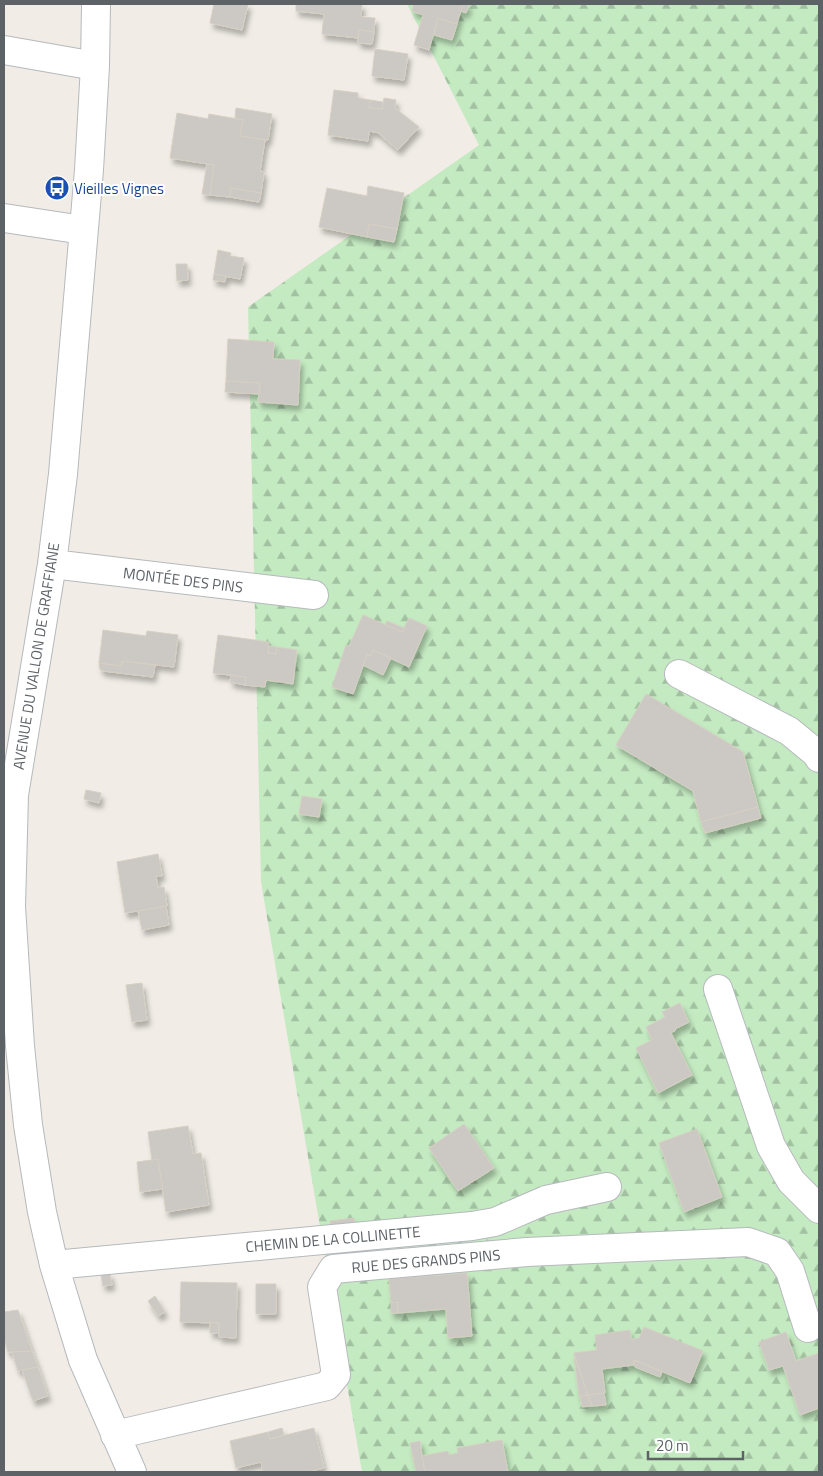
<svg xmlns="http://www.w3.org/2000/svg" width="823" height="1476" viewBox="0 0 823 1476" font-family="'Titillium Web',sans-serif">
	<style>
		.forest { fill: url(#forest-firs) }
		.building { fill: #ccc8c3; stroke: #d6cfc3; filter: url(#shadow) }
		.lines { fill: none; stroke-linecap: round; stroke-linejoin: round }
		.minor-casing { stroke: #b6b9bd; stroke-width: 30 }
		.minor { stroke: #fff; stroke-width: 28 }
		.labels { text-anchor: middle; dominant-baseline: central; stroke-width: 4; stroke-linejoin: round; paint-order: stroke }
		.transit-label { font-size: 15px; fill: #164399; stroke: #fff; text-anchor: start }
		.street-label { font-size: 15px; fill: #5d6267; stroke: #fff }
	</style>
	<defs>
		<pattern id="forest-firs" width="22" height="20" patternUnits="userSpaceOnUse" patternTransform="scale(1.25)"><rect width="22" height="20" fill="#c4eac1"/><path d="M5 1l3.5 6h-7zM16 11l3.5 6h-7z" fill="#a2c1a1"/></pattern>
		<filter id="shadow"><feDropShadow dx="3" dy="5.5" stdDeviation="2.5" flood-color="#0004"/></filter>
	</defs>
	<rect width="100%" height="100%" fill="#f1ede6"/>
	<path class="forest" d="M407,4h412v1468h-457l-101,-590 -13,-575 231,-162z"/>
	<path class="building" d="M214,4h34l-6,26 -32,-7z
		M296,4h66l-1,13 14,1 -1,14 -15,-2 -1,8 -36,-4 2,-20 -28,-3z
		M414,4h49l-6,20 -19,-6 -9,32 -15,-5 9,-30 -11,-4z
		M463,4h6l-3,9 -5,-2z
		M438,18l19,6 -5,16 -18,-5z
		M359,30l15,2 -2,12 -14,-1z
		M375,49l33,5 -4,26 -32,-4z
		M334,90l24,3v5l12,2 -1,8 13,1 2,-11 12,2 -1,8 24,19 -21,23 -19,-16v-1l-10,-2 -1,10 -40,-6z
		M370,100l13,2 -1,7 -13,-1z
		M236,108l36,6 -4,26 -28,-4 3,-16 -8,-2z
		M177,113l31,6 1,-5 34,6 -3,16 25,4 -5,31 4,1 -3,21 -30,-5 -1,9 -20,-2 4,-30 -44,-7z
		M207,164l7,1 -4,30 -8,-1z
		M368,186l36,7 -7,36 -28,-5 -2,13 -48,-10 8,-39 40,8z
		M231,188l30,5 -2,9 -29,-5z
		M369,224l28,5 -3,13 -27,-5z
		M218,250l13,3 -1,3 14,2 -4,21 -26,-5z
		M176,264h11l1,16 -11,1z
		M214,274l12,2 -1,6 -12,-2z
		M228,339l46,3 -1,17 27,1 -2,45 -40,-3 2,-19 -34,-2z
		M226,381l34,2 -1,11 -34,-2z
		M363,615l39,17 7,-14 18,8 -18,41 -36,-17 -3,6 -3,-1 -14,39 -21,-7 14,-42 3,1z
		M387,621l17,7 -2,4 -17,-7z
		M103,630l43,6 1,-5 31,4 -4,32 -52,-6v5l-23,-3z
		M218,635l51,7 -1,11 8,1 1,-7 20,3 -4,34 -27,-4 -1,7 -20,-2 1,-8 -33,-4z
		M269,646l8,1 -1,7 -8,-1z
		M373,650l18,8 -8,17 -20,-10 4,-10 3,1z
		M122,661l33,4 -2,12 -50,-6 -3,-2 -1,-6 23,3z
		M231,675l15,2 -1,8 -15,-3z
		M646,694l97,58 15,55 -57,15 -8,-31 -77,-46z
		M86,790l15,3 -2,10 -15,-4z
		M302,796l20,3 -3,18 -20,-3z
		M758,807l3,11 -56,15 -4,-11z
		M158,854l4,22h-6l2,12 6,-1 3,19 -42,7 -8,-51z
		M166,906l3,19 -27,5 -4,-19z
		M142,983l5,37 -15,2 -6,-37z
		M680,1003l9,19 -14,7 1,1 -5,3 21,42 -34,18 -22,-45 16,-8 -6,-13 19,-10 -3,-5z
		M464,1124l30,44 -36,23 -29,-43z
		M188,1126l5,28 8,-1 8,52 -43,7 -8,-53 -6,1 -4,-28z
		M697,1129l25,68 -38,15 -25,-69z
		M158,1159l5,30 -23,3 -3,-30z
		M354,1218l2,19 -24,3 -2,-19z
		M110,1273l2,12 -9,1 -2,-11z
		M467,1273l5,63 -24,2 -2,-29 -48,4v-11l-7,1 -2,-24z
		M181,1282l56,1 -1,55 -17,-1v-14l-39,-1z
		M256,1284h20v30h-20z
		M155,1296l10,16 -7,4 -10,-15z
		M398,1302v11h-7v-10z
		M18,1310l14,41 -24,1 -4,-14v-26z
		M210,1322l9,1v10h-9z
		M644,1327l59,24 -13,32 -56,-23v5l-32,4 3,24 -17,2 -14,-42 23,-3 -2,-15 35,-5 1,9 8,-1z
		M786,1332l10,29 23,-8v55l-19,7 -17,-49 -14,4 -10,-28z
		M32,1351l6,16 -20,4 -6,-19z
		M574,1355l14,40 -9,1z
		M634,1360l28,12 -2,5 -25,-10z
		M38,1367l10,29 -15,5 -11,-31z
		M604,1393l2,12 -14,1 -4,-11z
		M588,1395l4,11 -10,1 -2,-11z
		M282,1428l2,7 -14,4 -2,-7z
		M314,1428l10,40 -17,4h-44l-2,-10 -25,6 -6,-27 38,-9 2,7z
		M502,1440l6,32h-83l-3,-16 26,-5 1,4 9,-2 -1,-5z
		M420,1441l2,15 3,16h-9l-6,-29z"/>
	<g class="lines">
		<defs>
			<path id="minor" d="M96,4l-1,62 -6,104 -26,304 -11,90 -38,231 -3,112 9,139 8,79 14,87 12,53 29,95 49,112
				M4,50l91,16
				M4,218l79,12
				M52,564l262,31
				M679,674l110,57 28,23 2,4
				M718,989l53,157 20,35 28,28
				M54,1265l418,-39 23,-4 51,-22 61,-13
				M115,1435l212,-49 9,-11 -14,-88 11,-18 194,-17 221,-10 29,10 13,19 18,57"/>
		</defs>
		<use href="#minor" class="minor-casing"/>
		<use href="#minor" class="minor"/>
	</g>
	<defs>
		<symbol id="bus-disc" viewBox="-11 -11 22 22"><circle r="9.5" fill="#1a4fb4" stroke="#fff"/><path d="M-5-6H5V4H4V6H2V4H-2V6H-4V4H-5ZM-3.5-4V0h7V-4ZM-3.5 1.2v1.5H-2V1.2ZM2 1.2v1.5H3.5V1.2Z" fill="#fff"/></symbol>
	</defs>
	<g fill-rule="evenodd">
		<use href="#bus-disc" x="43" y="174" width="28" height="28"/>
	</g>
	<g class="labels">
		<g class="transit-label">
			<text x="74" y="188">Vieilles Vignes</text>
		</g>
		<g class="street-label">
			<text transform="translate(183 580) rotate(7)">MONTÉE DES PINS</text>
			<text transform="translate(36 656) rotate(-81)">AVENUE DU VALLON DE GRAFFIANE</text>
			<text transform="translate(333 1239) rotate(-5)">CHEMIN DE LA COLLINETTE</text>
			<text transform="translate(426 1261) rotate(-5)">RUE DES GRANDS PINS</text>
		</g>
	</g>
	<rect width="823" height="1476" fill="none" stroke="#5d6267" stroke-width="10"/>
	<path d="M648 1451v8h95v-8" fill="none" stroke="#5d6267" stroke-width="2.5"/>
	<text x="656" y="1451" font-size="15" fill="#5d6267" stroke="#ffffff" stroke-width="4" paint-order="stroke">20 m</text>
</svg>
